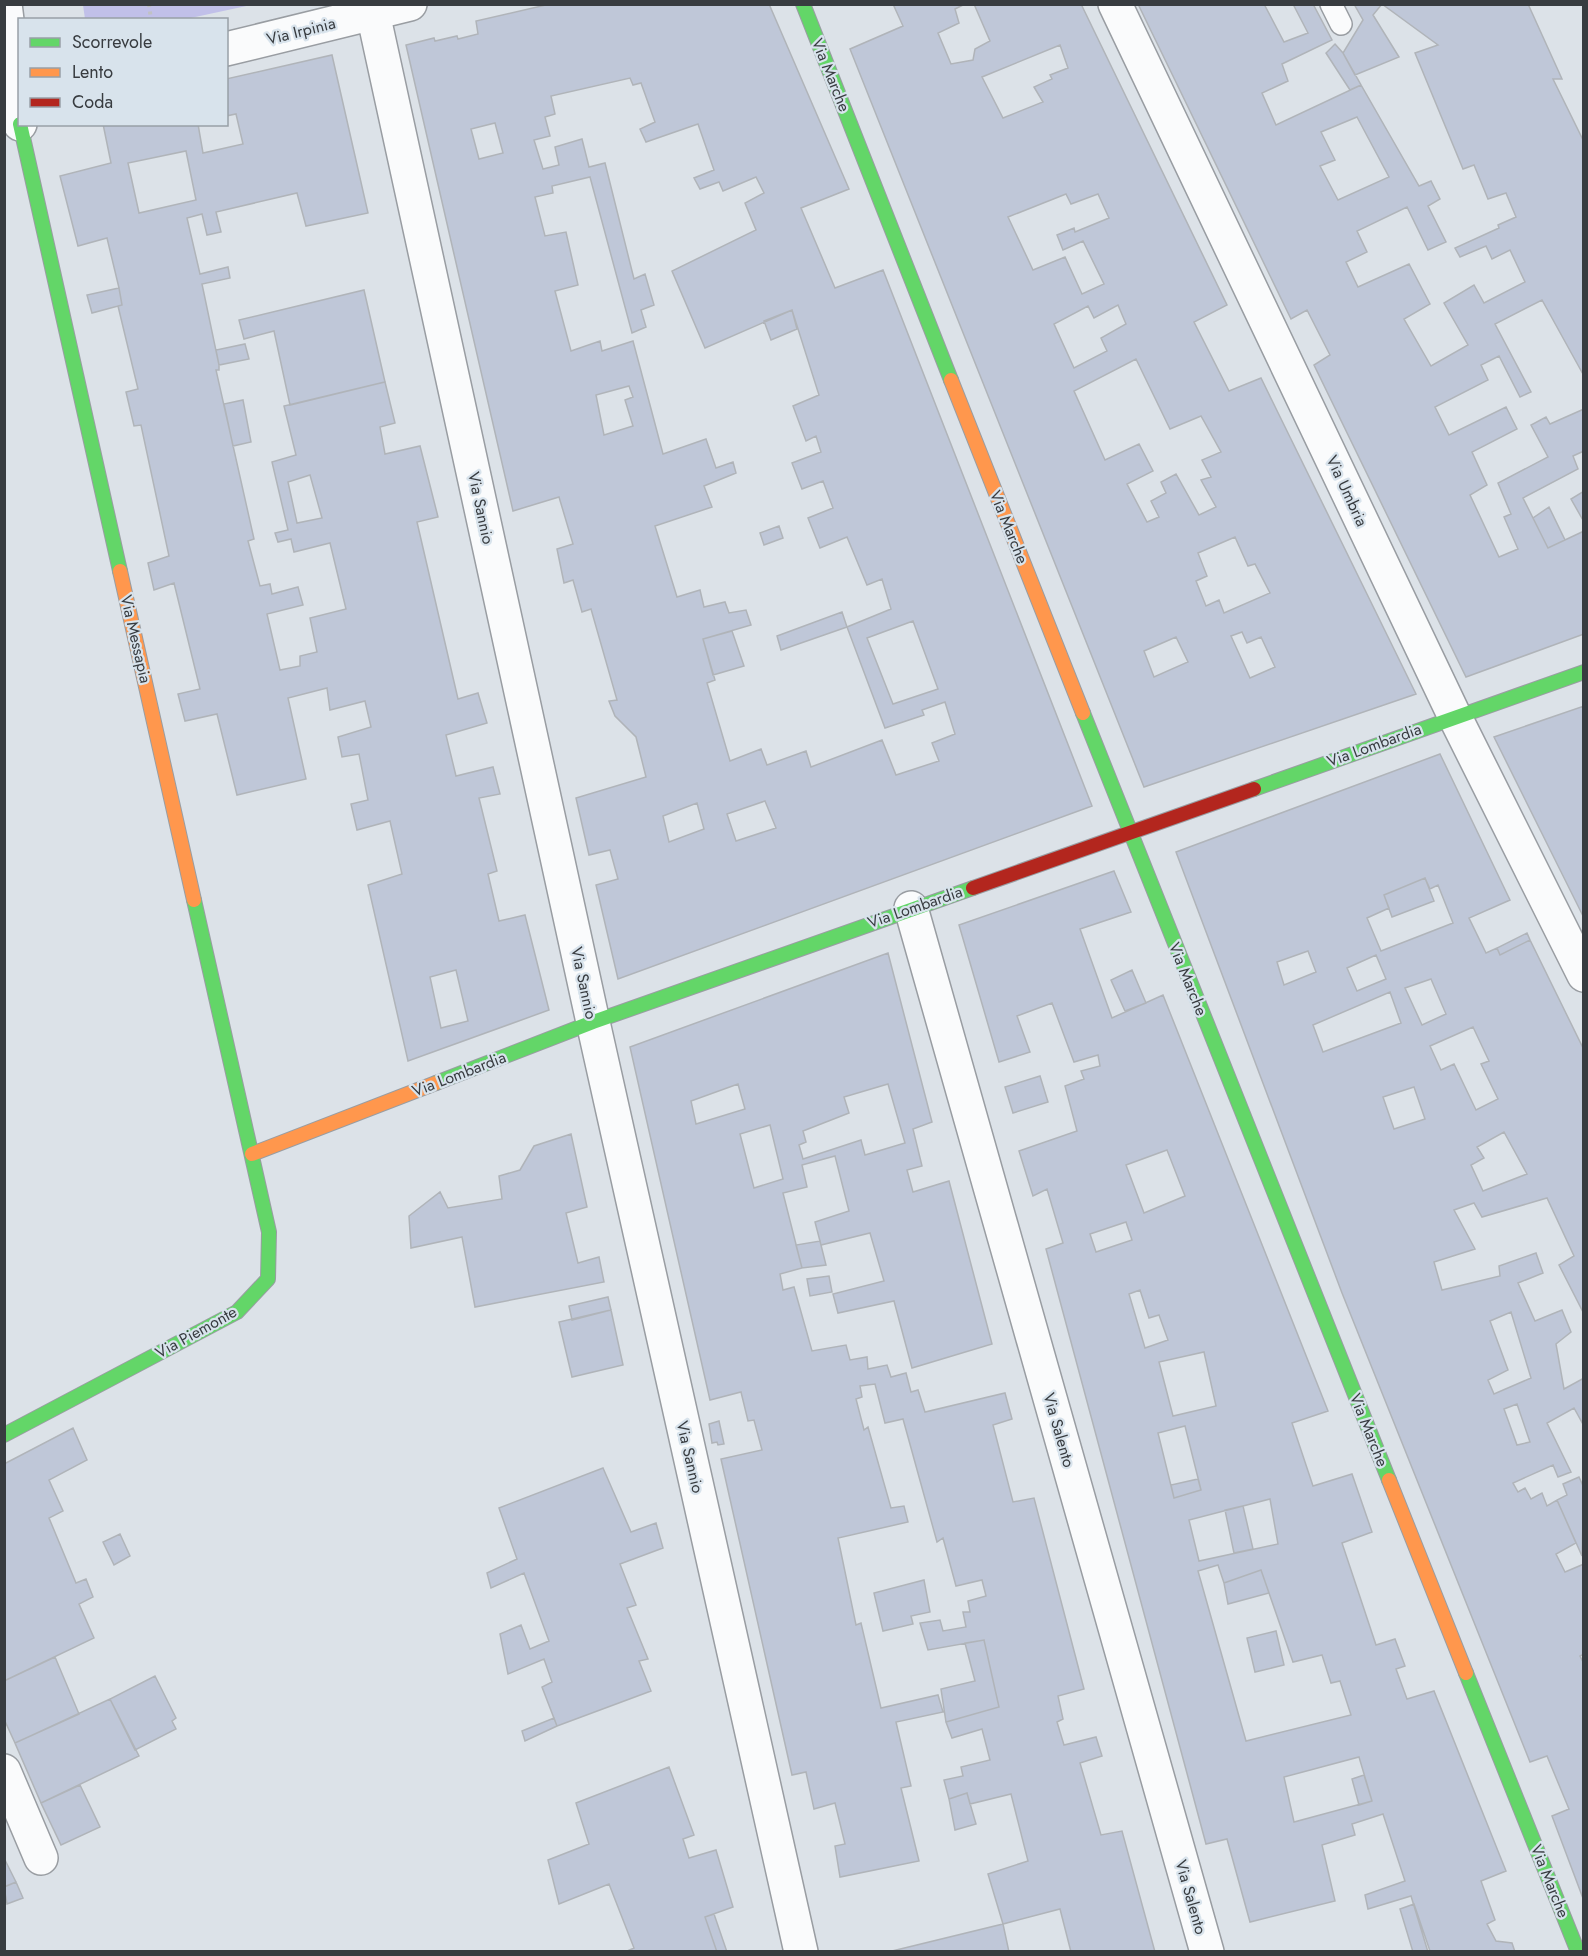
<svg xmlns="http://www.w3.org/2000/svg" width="1588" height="1956" viewBox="0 0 1588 1956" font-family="Jost,sans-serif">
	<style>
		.green { fill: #c1c0e9 }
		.building { fill: #bfc7d8; stroke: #b0b4b9; stroke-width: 1.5; fill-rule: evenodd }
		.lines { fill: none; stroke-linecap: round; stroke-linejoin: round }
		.lane-casing { stroke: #999da2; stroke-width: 24 }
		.street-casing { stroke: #999da2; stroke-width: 36 }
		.fast-casing { stroke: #999da2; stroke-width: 16 }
		.slow-casing { stroke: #999da2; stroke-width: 16 }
		.jam-casing { stroke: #999da2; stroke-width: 16 }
		.path { stroke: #c0c2c4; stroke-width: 4; stroke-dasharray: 3 4.5; stroke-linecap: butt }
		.lane { stroke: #fafbfc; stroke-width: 21 }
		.street { stroke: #fafbfc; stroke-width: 33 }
		.fast { stroke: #63d668; stroke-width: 14 }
		.slow { stroke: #ff974d; stroke-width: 14 }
		.jam { stroke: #b3261e; stroke-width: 14 }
		.labels { text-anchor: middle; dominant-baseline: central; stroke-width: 4.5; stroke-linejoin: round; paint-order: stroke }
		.street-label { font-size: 16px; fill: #383c40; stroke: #d8e3ec }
	</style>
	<rect width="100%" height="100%" fill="#dce2e8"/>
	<path class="green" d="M83,5v-1l168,1 -65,14h-101z"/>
	<path class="building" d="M550,4h219l80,185 -48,19 34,80 48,-18 209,536 -474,173 -22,-94 22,-6 -8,-29 -21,5 -13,-57 70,-21 -10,-40 -21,-21 -6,-15 8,-1 -26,-91 -9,3 -9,-32 -9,3 -7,-34 16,-5 -14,-47 -46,14 -107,-466 28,-7 1,3 22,-5 1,3 20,-5 -2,-13zM630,78l3,7 8,-2 14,39 -15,7 6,13 52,-18 16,46 -20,8 6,11 19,-7 4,9 33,-14 8,16 -19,10 11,27 -84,41 33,77 87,-38 27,85 -26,11 13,35 10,-5 5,16 -29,11 10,26 21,-8 10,27 -25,10 12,30 27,-11 20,48 15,-6 9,30 -44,18 38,101 39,-13 -2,-5 23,-8 10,32 -23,9 7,18 -43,14 -14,-35 -71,27 -5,-16 -39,14 -6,-16 -31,12 -23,-78 8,-3 -12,-41 48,-14 -5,-15 -17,3 -4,-11 -21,5 -4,-17 -23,7 -22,-71 57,-19 -8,-21 32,-13 -3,-11 -17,6 -10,-29 -43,15 -30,-113 -31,10 -2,-10 -29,10 -16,-60 23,-6 -12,-53 -21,4 -10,-39 18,-4 -1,-7 38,-9 42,156 14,-6 -5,-17 13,-5 -9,-31 -11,5 -29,-116 -16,4 -7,-28 -27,8 4,18 -16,4 -9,-29 16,-4 -5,-19 10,-3 -4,-18zM495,123l8,30 -24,6 -8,-30zM629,386l4,11 -8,3 8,26 -29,9 -8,-40zM913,621l25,68 -45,15 -26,-66zM765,801l11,27 -40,13 -9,-27zM697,803l7,26 -35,13 -6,-26z
		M893,4h72l-10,5 4,14 -21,10 13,31 22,-4 2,-11 15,-8 -16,-37h107l146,301 -33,17 35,69 32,-13 155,316 -272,93 -294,-738 53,-23zM1060,45l8,23 -18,7 2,4 -18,8 9,15 -40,16 -21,-41zM1066,194l5,10 27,-10 11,24 -34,14 -1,-4 -17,7 6,15 20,-9 21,43 -22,10 -17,-37 -32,13 -25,-53zM1118,305l8,19 -25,14 6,13 -33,17 -20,-44 34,-18 6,12zM1136,359l34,70 31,-13 20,36 -19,8 9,17 -10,3 15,27 -17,8 -23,-41 -15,8 5,11 -15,8 8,16 -12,5 -20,-38 26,-13 -14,-27 -34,16 -31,-69zM1235,537l13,29 7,-2 15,29 -46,20 -5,-13 -13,6 -10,-25 11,-5 -9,-23zM1242,632l5,11 14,-6 14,30 -25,11 -19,-42zM1176,637l12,25 -34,15 -10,-26z
		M1138,4h126l20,38 24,-9 -15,-29h20l19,36 -50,24 6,17 -26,12 14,32 85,-40 58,101 12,-5 9,18 -12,7 18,36 -18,8 -21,-43 -50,24 10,21 -21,10 12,25 51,-23 21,40 -26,15 27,47 37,-21 -24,-42 30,-18 10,18 41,-21 -15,-32 -18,9 -6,-13 -26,11 -5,-9 44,-20 -1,-3 18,-8 -10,-24 -18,6 -14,-34 -11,4 -48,-116 23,-8 -56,-41h146l34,75h-9l31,63v234l-42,-76 -47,24 36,68 -11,5 -21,-41 -18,9 7,15 -53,27 14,28 57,-28 11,22 -45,23 15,33 -17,10 29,62 19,-8 -14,-32 7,-3 -13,-31 50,-26 -17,-32 15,-8 4,7 34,-15v42l-11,5 5,13 -55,29 25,50 36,-17v103l-118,43 -152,-312 16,-10 -23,-45 -16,9zM1357,117l32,60 -51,23 -18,-34 15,-6 -14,-28z
		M1354,4h28l-9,11 26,42 -44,18 -12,-22 20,-33z
		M1335,44l8,9 18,32 -11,5 -24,-37z
		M332,55l36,158 -62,13 -9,-33 -81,19 5,20 -14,3 -5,-21 -15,4 13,56 28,-7 2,11 -28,6 17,81v5h-3l38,169 -6,2 12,45 10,-2 2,10 26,-7 5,18 -36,9 13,56 20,-4v-10l17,-4 -7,-34 36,-9 -16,-66 -36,9 -3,-13 -13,3 -3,-9 13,-3 -16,-68 24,-7 -12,-49 101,-24 10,41 -15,4 5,27 35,-8 18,71 -21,5 41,177 20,-6 9,30 -41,12 10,41 37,-9 7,27 -21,4 18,73 -9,3 11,47 26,-6 24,95 -141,51 -40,-176 34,-11 -12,-53 -33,9 -6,-26 17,-4 -9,-46 -17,3 -4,-20 33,-10 -6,-26 -35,9 -3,-22 -39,10 18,81 -69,16 -20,-81 -32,7 -7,-27 22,-5 -26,-106 -20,7 -6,-27 21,-7 -28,-131 -7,1 -8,-34 12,-3 -20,-83 4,-1 -3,-17 -12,-50 -29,8 -18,-70 51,-13 -8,-39h95l5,29 40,-9 -7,-30 -10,2v-37zM186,151l10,49 -57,13 -11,-50zM310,475l12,43 -25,5 -9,-41zM456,970l12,51 -27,7 -11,-51z
		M119,288l3,17 -30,8 -5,-18z
		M364,290l21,92 -95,23 -16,-74 -30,8 -5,-19z
		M792,310l5,19 -26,11 -7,-19z
		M245,344l4,15 -30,6 -3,-15z
		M243,400l8,42 -18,4 -9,-42z
		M1584,491v31l-13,-23z
		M1549,507l16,33 -17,8 -15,-30z
		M779,526l4,12 -19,7 -4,-12z
		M842,612l5,15 -66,23 -4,-14z
		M732,631l12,35 -31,9 -10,-36z
		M1584,706v212l-90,-181z
		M1440,754l70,146 -41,18 17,35 11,-5 3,7 30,-15 54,110v264l-25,-49 15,-9 -27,-58 -65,19 -8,-14 -20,7 21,39 -41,13 8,28 58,-14 -1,-10 37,-13 7,20 -25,10 17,38 27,-11 9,22 -15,12 8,45 20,-11v48l-10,-18 -27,15 24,49 -13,5 -5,-12 -40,18 5,9 7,-4 6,11 11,-6 5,13 10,-6 19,43 -20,11 9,18 19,-8v90l-4,2 4,8v237l-32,-85 17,-7 -22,-53 -17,6 -188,-469 -166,-441zM1425,878l5,11 8,-4 15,38 -72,28 -14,-33 22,-10 -5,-13zM1308,951l8,21 -32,13 -7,-23zM1376,955l10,24 -29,12 -10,-23zM1431,979l15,35 -24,11 -17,-37zM1390,992l11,31 -78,29 -10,-27zM1473,1027l16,34 -8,3 17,35 -22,11 -22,-46 -13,6 -11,-24zM1414,1087l11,32 -31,10 -11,-32zM1504,1132l23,42 -44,17 -12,-26 13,-7 -7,-11zM1511,1312l20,66 -37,16 -6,-14 20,-10 -18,-49zM1517,1404l13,38 -13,3 -13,-36z
		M1114,871l17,41 -51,17 32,89 51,-23 165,416 -36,12 21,63 39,-12 20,58 -30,11 34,102 19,-6 10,27 -9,3 11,30 27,-8 72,180 -25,10 14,39 -8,4 9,17 16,2 3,9h-87l-17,-56 -43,13 -3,-14 40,-14 -22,-67 -31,10 3,11 -33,10 13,56 -85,21 -23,-83 -21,5 -160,-595 17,-6 -16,-54 -14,7 -14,-45 58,-20 -12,-45 19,-7 -3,-8 19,-5 -2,-11 -24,7 -22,-59 -35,13 13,36 -31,10 -40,-137zM1167,1150l18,46 -41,17 -18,-48zM1126,1222l6,18 -36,12 -6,-18zM1140,1290l9,28 10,-3 9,25 -23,8 -16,-54zM1204,1352l12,54 -43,10 -14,-54zM1185,1426l16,64 -27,8 -16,-65zM1270,1499l8,45 -79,17 -10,-41zM1218,1565l6,18 37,-13 32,92 29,-7 9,28 9,-2 11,34 -105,26 -48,-170zM1359,1757l13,44 -78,21 -10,-45z
		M1425,878l9,23 -42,16 -8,-22z
		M1527,933l3,7 -30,15 -3,-7z
		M888,953l44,169 -19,7 9,37 -15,4 6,22 36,-11 43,163 -80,24 -18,-67 -56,12 -5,-19 51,-13 -14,-48 -49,12 -6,-23 34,-11 -14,-55 -33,9 5,22 -24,6 19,75 -22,6 3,16 11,-3 18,64 34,-6 4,15 17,-3 1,12 19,-4 4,12 15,-4 5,19 7,-2 7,22 80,-19 7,26 -19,6 20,77 21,-4 50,191 -26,7 5,23 -6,3 7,23 32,-8 6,19 -22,7 21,72 21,-4 33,121h-84l-11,-43 -57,15 -15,-50 40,-13 -17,-67 -41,10 -3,-11 -18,6 -5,-19 19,-4 -2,-9 29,-7 -8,-31 -30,9 -6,-16 53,-15 -15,-67 -56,10 -8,-27 20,-3 3,11 23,-4 -3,-15h7l-2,-11 18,-5 -4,-16 -26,6 -13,-48 -6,4 -34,-123 -18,4 -10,-39 -15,2 2,11 -6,2 8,31 4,-3 23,81 13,-2 4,16 -70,16 18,87 5,-2 20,85 57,-13 5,17 -47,10 15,64 -10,2 18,73 -79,16 -5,-31 10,-2 -10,-41 -21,6 -8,-37 -14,3 -71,-316 41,-9 -8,-30 -6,1 -7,-29 -31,8 -80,-353zM738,1084l7,25 -49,15 -5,-23zM888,1084l17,59 -40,12 -4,-15 -58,19 -4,-14 7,-3 -3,-11 46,-18 -5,-16zM770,1125l13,54 -29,9 -14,-54z
		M1132,970l14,33 -21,8 -14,-31z
		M1040,1076l8,26 -35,11 -8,-26z
		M571,1134l16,73 -21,6 12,50 21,-6 5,25 -129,25 -13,-70 -51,11 -2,-32 31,-24 8,16 54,-9 -3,-23 21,-6 14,-24z
		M820,1241l6,24 -24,3 -6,-23z
		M829,1276l3,16 -22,4 -3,-17z
		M608,1297l3,13 -39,10 -3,-14z
		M611,1310l12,55 -51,12 -13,-55z
		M719,1421l5,23 -6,1 -1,-3 -5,1 -3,-19z
		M73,1428l14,32 -38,20 14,31 -14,7 27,65 10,-4 7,18 -14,7 15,34 -90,43v-217z
		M603,1468l28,64 25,-9 7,25 -43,16 16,41 -9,3 21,51 -9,2 12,30 -94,35 -15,-39 10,-5 -8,-23 -36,15 -8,-40 21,-9 9,24 19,-8 -25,-68 -33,15 -4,-15 30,-14 -18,-51z
		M1579,1477l5,11 -2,68 -25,-56 10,-5 -4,-11z
		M1198,1479l3,11 -27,8 -3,-13z
		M1243,1506l10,43 -19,4 -9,-43z
		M120,1534l10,22 -16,9 -11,-23z
		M1261,1570l8,23 -41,11 -4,-21z
		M924,1580l6,32 -19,4 2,8 -30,7 -9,-38z
		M1276,1631l8,34 -29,7 -8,-34z
		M984,1640l15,67 -53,15 -5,-33 34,-8 -10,-38z
		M55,1657l24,57 -64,29 -11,-24v-38z
		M155,1676l21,42 -4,3 4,8 -41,21 -25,-51z
		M110,1699l29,57 -98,47 -26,-60z
		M554,1718l3,8 -32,15 -3,-10z
		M669,1767l25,68 -11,4 6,19 27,-8 17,57 -28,10 12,35h-92l9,-4 -25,-64 -50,20 -11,-44 41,-16 -13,-41z
		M1364,1775l8,26 -13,4 -7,-26z
		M80,1785l20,42 -39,18 -20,-42z
		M967,1793l9,31 -21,6 -6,-31z
		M4,1858l12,24 -12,5z
		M16,1882l7,16 -16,6 -3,-17z
		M1414,1904l16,47 -17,1 -13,-43z
		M714,1914l13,38h-10l-12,-35z
		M1003,1924l6,28h-121z"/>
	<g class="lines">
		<defs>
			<path id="lane" d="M1331,4l10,20"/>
			<path id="street" d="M5,4l15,120
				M1115,4l339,711 130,260
				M373,13l220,1009 208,930
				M226,49l184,-45
				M911,908l296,1044
				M4,1771l37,87"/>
			<path id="fast" d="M803,4l148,376
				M20,124l100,447
				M1083,713l306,767
				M1254,789l330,-117
				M436,1083l157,-61 380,-134
				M4,1435l233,-123 31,-33 1,-47 -75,-332
				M1466,1673l112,279"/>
			<path id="slow" d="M951,380l132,333
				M120,571l74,329
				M252,1154l184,-71
				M1389,1480l77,193"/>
			<path id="jam" d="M973,888l281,-99"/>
		</defs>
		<use href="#lane" class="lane-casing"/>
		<use href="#street" class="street-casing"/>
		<use href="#fast" class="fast-casing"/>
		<use href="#slow" class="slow-casing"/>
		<use href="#jam" class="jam-casing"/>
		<path class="path" d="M149,4l2,16"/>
		<use href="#lane" class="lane"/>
		<use href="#street" class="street"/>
		<use href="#fast" class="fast"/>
		<use href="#slow" class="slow"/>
		<use href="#jam" class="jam"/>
	</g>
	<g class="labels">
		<g class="street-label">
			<text transform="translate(301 31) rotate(-14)">Via Irpinia</text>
			<text transform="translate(831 75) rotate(68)">Via Marche</text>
			<text transform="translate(1347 491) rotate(65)">Via Umbria</text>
			<text transform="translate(481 508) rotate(78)">Via Sannio</text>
			<text transform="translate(1009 527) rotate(68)">Via Marche</text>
			<text transform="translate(136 639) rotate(77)">Via Messapia</text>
			<text transform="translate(1374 745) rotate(-20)">Via Lombardia</text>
			<text transform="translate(915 907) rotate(-19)">Via Lombardia</text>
			<text transform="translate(1188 979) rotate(68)">Via Marche</text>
			<text transform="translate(584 983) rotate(78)">Via Sannio</text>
			<text transform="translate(459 1074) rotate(-21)">Via Lombardia</text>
			<text transform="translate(196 1332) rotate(-29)">Via Piemonte</text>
			<text transform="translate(1059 1430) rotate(74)">Via Salento</text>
			<text transform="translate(1369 1430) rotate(68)">Via Marche</text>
			<text transform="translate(690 1457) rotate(77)">Via Sannio</text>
			<text transform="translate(1550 1881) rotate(68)">Via Marche</text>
			<text transform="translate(1191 1897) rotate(74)">Via Salento</text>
		</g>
	</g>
	<rect width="1588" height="1956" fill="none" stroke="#383c40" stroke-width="12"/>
	<rect x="18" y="18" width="210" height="108" fill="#d8e3ec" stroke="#98a0a7" stroke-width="1.5"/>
	<rect x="30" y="38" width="30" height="9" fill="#63d668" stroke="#98a0a7" stroke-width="1.5"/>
	<text x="72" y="48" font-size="18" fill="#383c40">Scorrevole</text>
	<rect x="30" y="68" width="30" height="9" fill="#ff974d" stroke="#98a0a7" stroke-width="1.5"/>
	<text x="72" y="78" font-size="18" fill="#383c40">Lento</text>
	<rect x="30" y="98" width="30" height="9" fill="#b3261e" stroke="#98a0a7" stroke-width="1.5"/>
	<text x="72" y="108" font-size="18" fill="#383c40">Coda</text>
</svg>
